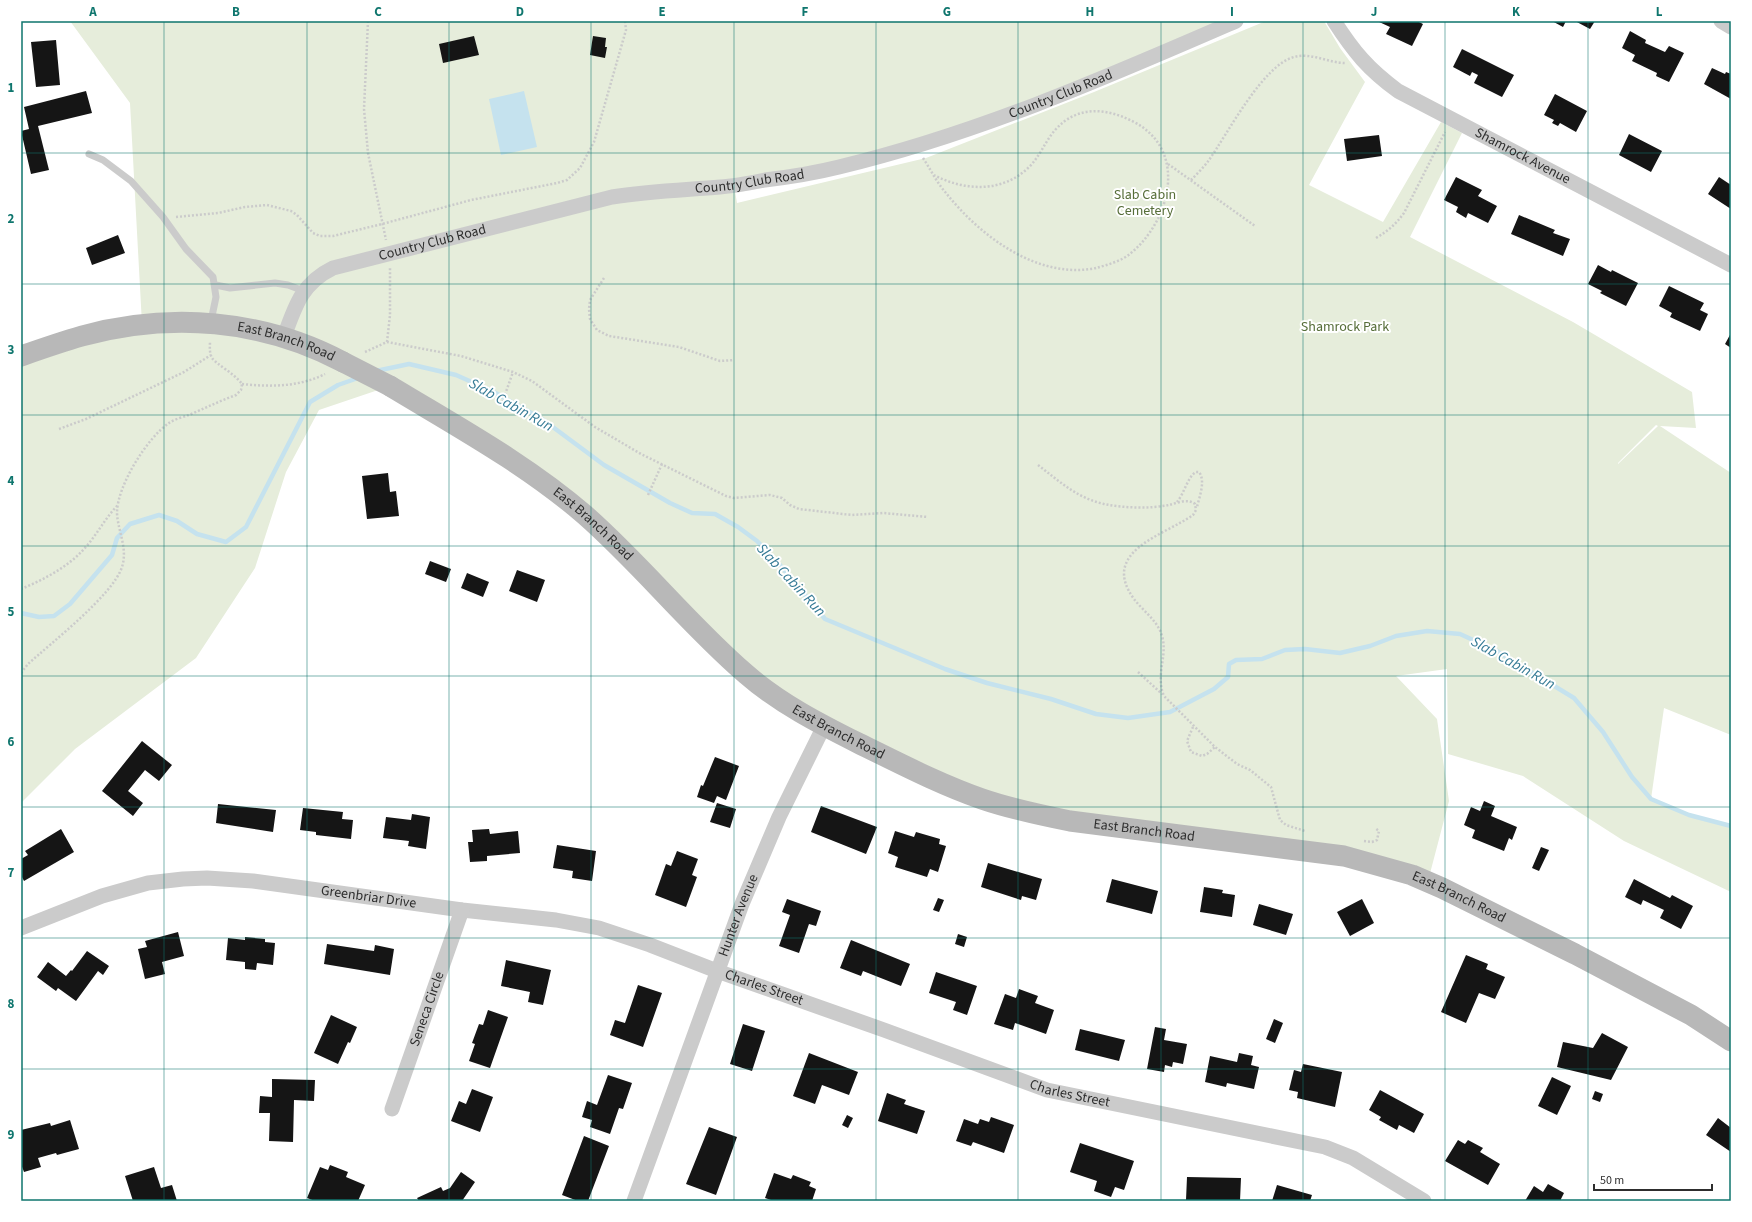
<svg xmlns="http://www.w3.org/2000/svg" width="1752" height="1222" viewBox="0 0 1752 1222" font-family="'Source Sans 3',sans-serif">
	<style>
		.green { fill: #e6eddb; fill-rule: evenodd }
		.water { fill: #c5e2ee }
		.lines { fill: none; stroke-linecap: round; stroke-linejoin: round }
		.stream { stroke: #c5e2ee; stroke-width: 4.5 }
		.building { fill: #151515 }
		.path { stroke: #cbcbcb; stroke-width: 2.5; stroke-dasharray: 2 2; stroke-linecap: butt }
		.lane { stroke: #cbcbcb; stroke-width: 7 }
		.street { stroke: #cbcbcb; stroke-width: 15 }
		.secondary { stroke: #b8b8b8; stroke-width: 21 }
		.secondary-bridge { stroke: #b8b8b8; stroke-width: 21 }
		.grid { fill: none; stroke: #0f766e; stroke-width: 1; stroke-opacity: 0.55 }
		.labels { text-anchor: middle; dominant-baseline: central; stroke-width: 4; stroke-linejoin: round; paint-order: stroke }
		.street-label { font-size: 14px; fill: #2e2e2e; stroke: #fff }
		.park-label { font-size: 14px; fill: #566d38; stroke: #fff }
		.water-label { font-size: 15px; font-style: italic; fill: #367b96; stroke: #fff }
		.neatline { fill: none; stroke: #0f766e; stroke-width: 1.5 }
		.grid-label { font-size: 13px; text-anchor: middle; font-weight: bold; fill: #0f766e }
	</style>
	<rect width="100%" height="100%" fill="#fff"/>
	<path class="green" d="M70,21h1160l-302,121 -194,43 3,18 189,-45 168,-66 172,-71h58l16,27 25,34 -56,103 74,37 58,-100 21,11 -52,104 163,85 119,70 4,36 -36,-2 71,47v262l-67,-27 -13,91 38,16 42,11v66l-107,-51 -101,-65 -75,-22 -1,-85 -51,7 41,43 12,82 -21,80 -446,-82 -201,-99 -196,-184 -195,-130 -71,24 -33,62 -31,96 -59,90 -121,91 -54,54v-447l121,-32 -12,-221zM1656,425l2,1 -40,38v-1z"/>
	<path class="water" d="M524,91l13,56 -36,8 -12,-56z"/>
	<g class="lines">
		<path class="stream" d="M376,371l33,-7 47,11 36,16 50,28 62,46 66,38 22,10 23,1 23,13 19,14 22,23 46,55 120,50 42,14 64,16 45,15 32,4 42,-6 44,-23 14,-12 1,-13 7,-4 26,-1 23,-9 20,-1 35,4 30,-7 26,-10 31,-5 33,3 35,16 79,48 29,34 29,45 19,22 38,16 42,11
			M21,613l18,4 15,-1 16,-12 42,-49 5,-17 13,-14 29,-9 18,6 20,13 29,8 20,-15 64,-125 28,-17 20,-7"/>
	</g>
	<path class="building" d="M1377,21h40l6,3 -11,22 -26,-12 4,-7z
		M1552,21h14l-3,6z
		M1575,21h20l-5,8z
		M1630,31l16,9 -1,3 20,9 4,-6 15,7 -15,29 -13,-6 1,-3 -25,-12 3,-6 -13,-7z
		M474,36l5,19 -36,8 -4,-19z
		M593,36l13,2 -1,9h2l-2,11 -15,-3z
		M56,40l4,45 -24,2 -5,-45z
		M1462,49l52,26 -12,22 -28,-14 4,-8 -6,-3 -2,4 -17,-9z
		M1712,68l13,6 1,-2 5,2v25l-27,-15z
		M86,91l6,22 -54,13 11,44 -18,4 -10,-43 8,-2 -5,-22z
		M1555,94l32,17 -11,21 -16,-9 -2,3 -6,-3 2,-3 -10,-5z
		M1629,134l33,17 -11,21 -32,-17z
		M1379,135l3,21 -35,5 -3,-22z
		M1456,177l26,13 -4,6 19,10 -9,17 -20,-10 -2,5 -10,-6 2,-5 -14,-7z
		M1719,177l12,8v24l-23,-15z
		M1519,215l36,15 -2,3 17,6 -7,17 -52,-22z
		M118,235l7,18 -33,12 -6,-17z
		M1598,265l13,7 1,-2 26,13 -12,23 -26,-13 2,-2 -14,-7z
		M1669,286l35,17 -4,7 8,4 -8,17 -30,-14 2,-4 -13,-7z
		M1731,333v15l-6,-4z
		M388,473l2,19 6,-1 3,25 -32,3 -5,-43z
		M430,561l21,8 -5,13 -21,-8z
		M517,570l28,10 -8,22 -28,-11z
		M467,573l22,9 -6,15 -22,-9z
		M142,741l30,24 -13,16 -14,-11 -17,21 15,12 -10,13 -31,-25z
		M715,757l24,9 -13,34 -9,-4 -3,7 -17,-6 4,-12 2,1z
		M1484,801l11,5 -4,10 26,11 -5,13 -3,-2 -5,13 -32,-13 3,-8 -11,-5 7,-18 9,4z
		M717,803l19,6 -6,19 -20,-6z
		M218,804l58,6 -3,22 -57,-9z
		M821,806l56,21 -11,27 -55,-22z
		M303,808l40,4 -1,7 11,1 -2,19 -35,-4v-3l-16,-2z
		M412,814l18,3 -4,32 -18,-3 1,-5 -26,-3 3,-21 25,3z
		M61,829l13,23 -50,29 -3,-6v-16l7,-4 -3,-4z
		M489,829l1,5 28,-3 2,22 -33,3v5l-17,1 -2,-20h5l-1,-12z
		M895,831l19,6 2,-5 24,7 -1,5 7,2 -8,26 -8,-3 -3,8 -32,-10 3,-10 -10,-4z
		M557,845l39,6 -4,30 -20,-3 1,-7 -20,-3z
		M1541,847l8,3 -10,21 -7,-3z
		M677,851l21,8 -6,16 5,2 -11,30 -31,-12 11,-31 5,2z
		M988,863l54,16 -6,21 -14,-4 -1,4 -40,-13z
		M1112,879l46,12 -6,23 -46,-12z
		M1634,879l36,19 2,-3 21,11 -12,23 -21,-11 4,-8 -21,-10 -2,5 -16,-8z
		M1204,887l19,3 -1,3 13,2 -3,22 -32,-5z
		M938,898l6,2 -5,12 -6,-2z
		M787,899l34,12 -5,15 -7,-2 -10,29 -20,-7 11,-31 -8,-3z
		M1362,899l12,24 -24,13 -13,-24z
		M1259,904l34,10 -7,21 -33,-10z
		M178,932l6,24 -22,6 3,12 -20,5 -7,-30 9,-2 -2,-6z
		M958,934l9,3 -3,10 -9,-3z
		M245,937l20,2v3l10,1 -2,22 -16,-2 -1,7 -11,-1v-7l-19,-2 2,-22 17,2z
		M851,940l59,24 -9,22 -38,-15 -2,5 -21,-8z
		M327,944l47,7 1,-6 19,4 -4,26 -66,-11z
		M87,951l22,15 -6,9 -5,-4 -22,30 -18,-13 -2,3 -19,-14 11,-15 18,14 5,-6 1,1z
		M1466,955l22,9 -2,5 19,8 -10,22 -16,-6 -13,30 -25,-11z
		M506,960l45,10 -8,35 -15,-3 2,-10 -29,-6z
		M936,972l41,14 -10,29 -14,-5 3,-8 -27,-9z
		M638,985l24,8 -19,54 -33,-12 5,-15 10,3z
		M1019,989l19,7 -3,7 19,7 -8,24 -31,-11 -2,7 -19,-6 11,-30 11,4z
		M488,1010l20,7 -18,51 -21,-7 6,-17 -3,-1 7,-19 4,1z
		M331,1015l26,12 -7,16 -2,-1 -10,22 -24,-11z
		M1274,1019l9,4 -8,20 -9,-4z
		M743,1024l22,7 -13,40 -22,-7z
		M1155,1027l11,2 -2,11 23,4 -4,20 -10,-2 -1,5 -7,-2 -1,7 -17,-3z
		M1080,1029l45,11 -6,21 -44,-11z
		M1602,1033l26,14 -17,33 -54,-13 6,-25 30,6z
		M809,1053l49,19 -9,23 -27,-10 -7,19 -22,-8z
		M1239,1053l14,3 -2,9 8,2 -5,22 -27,-6 -1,4 -21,-5 5,-26 27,6z
		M1303,1064l39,8 -7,35 -38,-9 1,-6 -9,-2 5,-20 7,2z
		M608,1075l24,8 -9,26 -4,-1 -9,26 -20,-7 2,-7 -10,-3 5,-16 10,4z
		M1552,1077l19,9 -14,29 -19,-9z
		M272,1079l43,1 -1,21 -20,-1 -1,42 -24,-1 1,-28h-11l1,-17 12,1z
		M472,1089l21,8 -13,35 -29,-11 8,-20 7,3z
		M1380,1090l44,24 -10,19 -15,-8 -2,5 -18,-10 2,-3 -12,-7z
		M1595,1091l8,3 -3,8 -8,-3z
		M887,1093l19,7 -2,4 21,7 -8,23 -39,-13z
		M847,1115l6,3 -5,10 -6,-3z
		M991,1117l23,8 -10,28 -31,-11 -2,4 -15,-5 8,-22 14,5 2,-5 9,3z
		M1718,1118l13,10v24l-25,-17z
		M70,1120l9,29 -22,6 -1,-2 -18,5 3,9 -17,5 -3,-8v-34l29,-7 1,3z
		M709,1127l28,10 -21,58 -30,-11z
		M584,1136l25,10 -21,55h-10l-16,-6z
		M1458,1140l7,4 3,-4 15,8 -3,4 20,12 -12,21 -43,-24z
		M1080,1143l54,18 -10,29 -9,-3 -4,10 -17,-6 3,-10 -27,-9z
		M330,1165l18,7 -2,5 19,8 -7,16h-43l-8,-3 13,-31 8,3z
		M154,1167l7,21 11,-3 5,16h-44l-8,-25z
		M461,1172l14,10 -13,19h-43l-2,-3 24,-11 2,4 7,-3z
		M774,1173l17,6 2,-4 18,7 -2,4 7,3 -4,12h-38l-9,-3z
		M1187,1177l54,1 -1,23 -54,-1z
		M1548,1184l16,9 -4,8h-35l9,-15 9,6z
		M1277,1185l35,10 -2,6h-38z"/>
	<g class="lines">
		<path class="path" d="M368,21l-4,88 4,44 18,87
			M923,158c8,12 14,25 23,35 34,43 92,87 150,75 11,-3 26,-7 35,-15 40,-33 57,-103 3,-131 -27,-14 -56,-17 -78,7 -11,12 -16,28 -28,39 -26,25 -64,23 -94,7
			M1168,164l87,62
			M1191,180c6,-6 13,-13 18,-20 19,-27 54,-95 85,-103 16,-5 35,6 51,6
			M176,217l42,-4 27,-6 22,-2 24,6 6,4 16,18 7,3h13l49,-12 89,-24 86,-17 10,-3 13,-12 14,-26 32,-112 -1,-9
			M1376,238c12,-7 20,-14 28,-25l41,-81
			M604,278l-14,22 -1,9 1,10 7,11 12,6 70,11 41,14 14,-1
			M387,342l3,-27v-47
			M365,352l22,-10 74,14 52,16 19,9 63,46 46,27 85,42 8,2 36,-3 12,3 8,7 9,4 53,6 31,-2 45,4
			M242,384c29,3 57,3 83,-10
			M501,406l12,-34
			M59,429l27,-10 98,-47 27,-17
			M1038,465c21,16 39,33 66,39 20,4 45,5 65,1 8,-2 19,-7 26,-1l1,6 -3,5c-28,20 -94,36 -59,84 9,12 24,22 28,37 6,20 -7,39 2,60l51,51 22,17 13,6 21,17 9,33 6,5 19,6
			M648,495l14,-31
			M1177,502c7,-8 11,-26 19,-30h3c7,9 0,26 -2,35
			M21,589c22,-9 47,-22 63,-40 13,-14 21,-31 34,-44
			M1138,672l24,22
			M21,673l7,-9c23,-21 85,-69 94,-97 6,-19 -4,-35 -5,-54 0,-27 30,-75 52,-90 6,-4 14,-6 20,-8 16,-7 31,-14 47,-20l5,-5 1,-6c-7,-10 -26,-20 -30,-26 -3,-6 -2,-11 -2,-17
			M1193,727l-6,14 4,11 11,4 5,-2 8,-7
			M1364,841l8,1 5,-2 2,-9 -4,-3"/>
		<path class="lane" d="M89,154l14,6 28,21 32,36 23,32 27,28 3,20 -5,24
			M216,285l14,3 45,-5 13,2 16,6"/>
		<g class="street">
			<path id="s1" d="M1334,21c20,31 34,48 64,70l333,174"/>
			<path d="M1721,21l10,6"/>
			<path id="s2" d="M284,337c11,-31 18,-54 49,-69l279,-71c36,-6 71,-7 108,-10 15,-1 30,-4 45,-7 25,-3 50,-7 74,-13 138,-33 268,-90 397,-146"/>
			<path id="s3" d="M21,928l81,-32 46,-13 35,-4 24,-1 46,3 209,29 94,10 43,8 51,17 67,26 167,59 163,60 278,57 28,11 71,43"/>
			<path id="s4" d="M392,1109l70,-199"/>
			<path id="s5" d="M634,1201l108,-297 37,-87 45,-91"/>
		</g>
		<g class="secondary">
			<path id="s6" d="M21,356c20,-7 40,-14 61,-20 88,-24 180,-17 261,26"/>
			<path id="s7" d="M390,386c66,40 136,78 195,129 57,50 104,110 161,159 33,29 74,50 112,69 41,20 81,41 124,56 29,10 58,16 88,22l274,35 68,19 30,13 133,66 116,61 40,26"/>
		</g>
		<path class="secondary-bridge" d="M343,362l47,24"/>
	</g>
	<path class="grid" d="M164,21v1180M307,21v1180M449,21v1180M591,21v1180M734,21v1180M876,21v1180M1018,21v1180M1161,21v1180M1303,21v1180M1445,21v1180M1588,21v1180M21,153h1710M21,284h1710M21,415h1710M21,546h1710M21,676h1710M21,807h1710M21,938h1710M21,1069h1710"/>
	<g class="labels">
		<g class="street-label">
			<text stroke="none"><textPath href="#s2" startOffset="838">Country Club Road</textPath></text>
			<text stroke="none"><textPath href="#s1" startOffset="236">Shamrock Avenue</textPath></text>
			<text stroke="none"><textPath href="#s2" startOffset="514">Country Club Road</textPath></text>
			<text stroke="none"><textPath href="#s2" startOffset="190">Country Club Road</textPath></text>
			<text stroke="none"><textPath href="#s6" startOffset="272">East Branch Road</textPath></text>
			<text stroke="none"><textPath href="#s7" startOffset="246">East Branch Road</textPath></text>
			<text stroke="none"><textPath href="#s7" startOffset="570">East Branch Road</textPath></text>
			<text stroke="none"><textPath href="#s7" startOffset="894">East Branch Road</textPath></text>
			<text stroke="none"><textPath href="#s3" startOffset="357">Greenbriar Drive</textPath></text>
			<text stroke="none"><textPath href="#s7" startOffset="1218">East Branch Road</textPath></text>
			<text stroke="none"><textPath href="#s5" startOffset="304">Hunter Avenue</textPath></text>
			<text stroke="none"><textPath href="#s3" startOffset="765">Charles Street</textPath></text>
			<text stroke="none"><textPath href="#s4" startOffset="106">Seneca Circle</textPath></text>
			<text stroke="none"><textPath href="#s3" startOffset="1089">Charles Street</textPath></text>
		</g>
		<g class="park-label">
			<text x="1145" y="195">Slab Cabin<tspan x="1145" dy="16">Cemetery</tspan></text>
			<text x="1345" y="327">Shamrock Park</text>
		</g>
		<g class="water-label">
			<text transform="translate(511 405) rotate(29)">Slab Cabin Run</text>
			<text transform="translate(791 580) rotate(47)">Slab Cabin Run</text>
			<text transform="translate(1513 663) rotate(29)">Slab Cabin Run</text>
		</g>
	</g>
	<rect width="1752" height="1222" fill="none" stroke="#ffffff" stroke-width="44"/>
	<path d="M1594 1184v6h118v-6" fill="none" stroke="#2e2e2e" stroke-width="2"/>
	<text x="1600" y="1184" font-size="12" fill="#2e2e2e" stroke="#ffffff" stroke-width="3" paint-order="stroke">50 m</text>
	<rect x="22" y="22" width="1708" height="1178" class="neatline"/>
	<g class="grid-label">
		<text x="93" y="16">A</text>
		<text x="236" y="16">B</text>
		<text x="378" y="16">C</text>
		<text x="520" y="16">D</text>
		<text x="662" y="16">E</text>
		<text x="805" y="16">F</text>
		<text x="947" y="16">G</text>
		<text x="1090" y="16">H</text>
		<text x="1232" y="16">I</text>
		<text x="1374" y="16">J</text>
		<text x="1516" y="16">K</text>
		<text x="1659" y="16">L</text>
		<text x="11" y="92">1</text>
		<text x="11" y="223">2</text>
		<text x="11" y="354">3</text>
		<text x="11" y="485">4</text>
		<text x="11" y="616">5</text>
		<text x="11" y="746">6</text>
		<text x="11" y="877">7</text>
		<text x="11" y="1008">8</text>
		<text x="11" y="1139">9</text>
	</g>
</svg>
